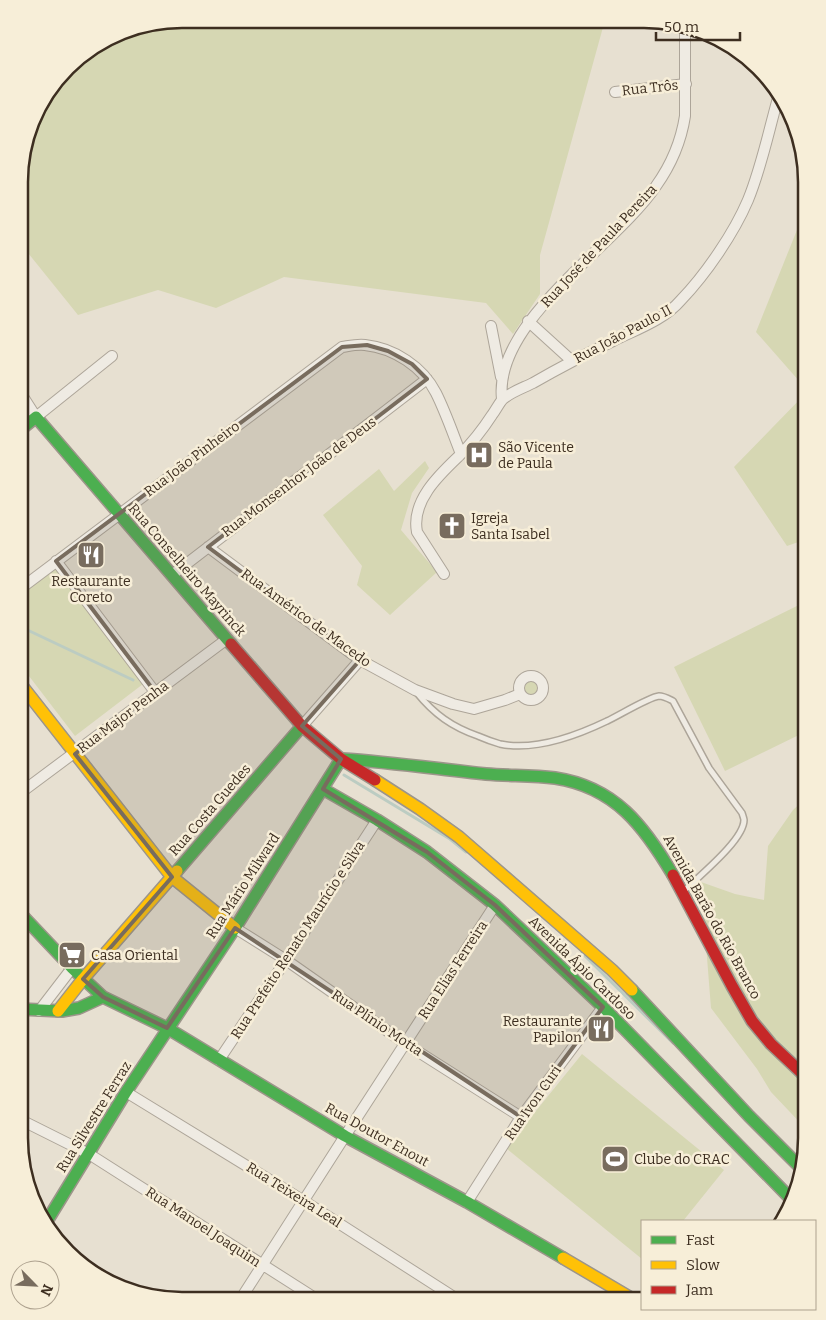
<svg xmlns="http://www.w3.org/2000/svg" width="826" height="1320" viewBox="0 0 826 1320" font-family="Bitter,serif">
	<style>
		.green { fill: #d6d7b3 }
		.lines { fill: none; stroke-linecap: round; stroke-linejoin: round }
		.stream { stroke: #bcccc2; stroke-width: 3 }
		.lane-casing { stroke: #ada599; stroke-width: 8 }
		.street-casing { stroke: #ada599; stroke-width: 12 }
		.fast-casing { stroke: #9c958a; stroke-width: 14 }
		.slow-casing { stroke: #9c958a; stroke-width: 14 }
		.jam-casing { stroke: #9c958a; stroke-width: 14 }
		.lane { stroke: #efebe3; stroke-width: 5 }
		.street { stroke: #efebe3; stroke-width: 10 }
		.fast { stroke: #4caf50; stroke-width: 11 }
		.slow { stroke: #ffc107; stroke-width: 11 }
		.jam { stroke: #c62828; stroke-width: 11 }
		.marked { fill: #786c5e; fill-opacity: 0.2; stroke: #786c5e; stroke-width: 4; stroke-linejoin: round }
		.labels { text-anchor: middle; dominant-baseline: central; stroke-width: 5; stroke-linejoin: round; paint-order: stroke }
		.street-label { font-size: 14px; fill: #3d2e20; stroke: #f7eed8 }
		.poi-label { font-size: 14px; fill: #3d2e20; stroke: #f7eed8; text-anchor: start }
		.rim { fill: none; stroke: #3d2e20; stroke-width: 2.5 }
	</style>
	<rect width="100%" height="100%" fill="#e7e0d1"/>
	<path class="green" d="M182,19l423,1 -65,235v39l-27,40 -27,-31 -202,-26 -68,31 -58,-18 -80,25 -58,-72v-82l16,-52 38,-50 46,-28z
		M804,163l3,19v208l-51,-58 43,-107z
		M807,392v147l-20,7 -53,-79z
		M425,461l4,7 -17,25 -11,37 36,42 -47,43 -33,-30 5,-19 -39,-51 56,-46 15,22z
		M60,565l87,116 -72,55 -56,-73 1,-70z
		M807,601v130l-82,40 -51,-104z
		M521 687a10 10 0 1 1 20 0a10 10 0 1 1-20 0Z
		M807,797v333l-36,-38 -14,-23 -46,-61 -10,-126 34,12 29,6 4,-54 25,-36z
		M582,1054l142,116 -41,51h-41v38l-136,-111z"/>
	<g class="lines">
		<path class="stream" d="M19,626l114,54
			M344,775l106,64 16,13
			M582,953l91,90"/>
		<defs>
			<path id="lane" d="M417,693c17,21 35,34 61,43 7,3 15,6 22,8 35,7 76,-8 107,-23 11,-5 42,-24 52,-25 5,0 10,3 14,5l36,67 33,45c0,0 2,6 2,7 0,20 -45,56 -60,71"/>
			<path id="street" d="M615,92l71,-8
				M528,321l44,40
				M491,326l10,51
				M20,392l16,25 76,-61
				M502,399c-9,-78 114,-153 154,-213 15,-21 25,-44 29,-70v-88
				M208,547l152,113 55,30 38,14 21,5 31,-9 15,-6
				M56,561l99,131
				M444,574l-27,-42c-6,-31 22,-57 42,-76 12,-12 24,-27 33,-41 4,-5 7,-12 11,-16 8,-7 20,-11 30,-16 26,-15 53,-29 80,-42 24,-12 51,-21 68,-41 25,-26 53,-67 67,-100 13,-31 21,-70 30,-102
				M172,575l255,-196
				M20,589l322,-242c7,-1 15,-3 23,-2 29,3 58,22 71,48 10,20 17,41 25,61
				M519 688a12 12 0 1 1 24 0a12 12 0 1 1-24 0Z
				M302,726l58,-66
				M19,794l208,-155
				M235,928l51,32 120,84 115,73
				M39,1011l33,-43
				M219,1060l67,-100 91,-140
				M126,1092l178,109 156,100
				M19,1119l70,35 229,146
				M467,1202l54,-85 82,-110
				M240,1300l105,-164 150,-231"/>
			<path id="fast" d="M20,430l16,-13 195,227
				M342,759c48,3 96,10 144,15 23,2 46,1 69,4 60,9 89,48 118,97
				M323,789l54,31 50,32 68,53 108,102 190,194
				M177,871l125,-145
				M19,912l53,56 31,29 64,31 178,108 122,66 96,56
				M632,990l117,126 54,54
				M19,1009l43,2 17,-3 24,-11
				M47,1221l79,-129 109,-164 106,-169"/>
			<path id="slow" d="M19,682l153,195 63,51
				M375,780l45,29 39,28 153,133 20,20
				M58,1011l25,-32 94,-108
				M563,1258l73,43"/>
			<path id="jam" d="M231,644l71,82 39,33 34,21
				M673,875l59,111 20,35 19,23 36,34"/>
		</defs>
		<use href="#lane" class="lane-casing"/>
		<use href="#street" class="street-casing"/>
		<use href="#fast" class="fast-casing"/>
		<use href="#slow" class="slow-casing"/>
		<use href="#jam" class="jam-casing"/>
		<use href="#lane" class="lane"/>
		<use href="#street" class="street"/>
		<use href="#fast" class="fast"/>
		<use href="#slow" class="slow"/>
		<use href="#jam" class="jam"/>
	</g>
	<path class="marked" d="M367,345l21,6 24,13 15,15 -219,168 152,113 -58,66 39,33 -18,30 104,63 68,53 108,102 -82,110 -286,-189 -68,100 -64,-31 -20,-18 89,-102 -97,-123 80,-62 -99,-131 286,-214z"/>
	<defs>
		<symbol id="hospital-square" viewBox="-11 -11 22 22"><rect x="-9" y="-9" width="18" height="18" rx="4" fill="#786c5e" stroke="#f7eed8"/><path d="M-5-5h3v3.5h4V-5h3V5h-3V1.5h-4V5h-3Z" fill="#fff"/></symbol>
		<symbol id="church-square" viewBox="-11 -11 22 22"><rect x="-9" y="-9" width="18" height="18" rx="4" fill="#786c5e" stroke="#f7eed8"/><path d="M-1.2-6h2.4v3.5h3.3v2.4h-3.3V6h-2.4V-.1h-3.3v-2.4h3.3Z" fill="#fff"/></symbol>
		<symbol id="restaurant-square" viewBox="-11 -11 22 22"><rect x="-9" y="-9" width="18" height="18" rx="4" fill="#786c5e" stroke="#f7eed8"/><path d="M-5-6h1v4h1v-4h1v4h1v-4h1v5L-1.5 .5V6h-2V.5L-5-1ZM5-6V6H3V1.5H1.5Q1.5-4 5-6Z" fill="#fff"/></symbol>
		<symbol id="supermarket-square" viewBox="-11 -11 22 22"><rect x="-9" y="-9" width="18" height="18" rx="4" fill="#786c5e" stroke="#f7eed8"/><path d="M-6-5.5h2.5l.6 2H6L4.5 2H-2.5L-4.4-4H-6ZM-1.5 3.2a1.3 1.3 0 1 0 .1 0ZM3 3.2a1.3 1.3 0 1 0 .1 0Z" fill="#fff"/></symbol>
		<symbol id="stadium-square" viewBox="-11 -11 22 22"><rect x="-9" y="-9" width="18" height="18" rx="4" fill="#786c5e" stroke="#f7eed8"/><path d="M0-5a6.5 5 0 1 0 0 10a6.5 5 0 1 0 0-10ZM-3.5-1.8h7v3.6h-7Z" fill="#fff"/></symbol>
	</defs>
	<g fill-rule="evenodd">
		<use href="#hospital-square" x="463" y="439" width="32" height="32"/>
		<use href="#church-square" x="436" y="510" width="32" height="32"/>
		<use href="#restaurant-square" x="75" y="539" width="32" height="32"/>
		<use href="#supermarket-square" x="56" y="939" width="32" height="32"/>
		<use href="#restaurant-square" x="585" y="1013" width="32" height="32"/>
		<use href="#stadium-square" x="599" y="1143" width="32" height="32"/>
	</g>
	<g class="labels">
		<g class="street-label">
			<text transform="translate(650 88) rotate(-6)">Rua Trôs</text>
			<text transform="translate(599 246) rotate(-47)">Rua José de Paula Pereira</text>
			<text transform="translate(623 334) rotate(-28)">Rua João Paulo II</text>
			<text transform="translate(192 459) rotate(-37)">Rua João Pinheiro</text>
			<text transform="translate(299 477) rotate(-37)">Rua Monsenhor João de Deus</text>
			<text transform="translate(187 570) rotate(49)">Rua Conselheiro Mayrinck</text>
			<text transform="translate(306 618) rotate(36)">Rua Américo de Macedo</text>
			<text transform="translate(123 717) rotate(-37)">Rua Major Penha</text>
			<text transform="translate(210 810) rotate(-49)">Rua Costa Guedes</text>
			<text transform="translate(243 886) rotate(-57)">Rua Mário Milward</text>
			<text transform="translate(712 917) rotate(61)">Avenida Barão do Rio Branco</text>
			<text transform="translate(298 940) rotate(-57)">Rua Prefeito Renato Maurício e Silva</text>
			<text transform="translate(582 968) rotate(44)">Avenida Ápio Cardoso</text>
			<text transform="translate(453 970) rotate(-57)">Rua Elias Ferreira</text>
			<text transform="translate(377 1023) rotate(34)">Rua Plínio Motta</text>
			<text transform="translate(533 1103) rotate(-55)">Rua Ivon Curi</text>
			<text transform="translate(94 1117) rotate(-58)">Rua Silvestre Ferraz</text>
			<text transform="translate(377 1135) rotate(29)">Rua Doutor Enout</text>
			<text transform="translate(294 1195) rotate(32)">Rua Teixeira Leal</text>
			<text transform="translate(203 1227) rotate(33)">Rua Manoel Joaquim</text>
		</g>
		<g class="poi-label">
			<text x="498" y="447">São Vicente<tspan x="498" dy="16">de Paula</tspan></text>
			<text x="471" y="518">Igreja<tspan x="471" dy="16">Santa Isabel</tspan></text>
			<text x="91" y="581" text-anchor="middle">Restaurante<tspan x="91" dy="16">Coreto</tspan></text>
			<text x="91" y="955">Casa Oriental</text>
			<text x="582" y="1021" text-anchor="end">Restaurante<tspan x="582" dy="16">Papilon</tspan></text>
			<text x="634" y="1159">Clube do CRAC</text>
		</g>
	</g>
	<path d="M0 0H826V1320H0ZM182 28H644A154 154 0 0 1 798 182V1138A154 154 0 0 1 644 1292H182A154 154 0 0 1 28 1138V182A154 154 0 0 1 182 28Z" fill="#f7eed8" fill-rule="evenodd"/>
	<path class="rim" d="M182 28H644A154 154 0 0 1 798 182V1138A154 154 0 0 1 644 1292H182A154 154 0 0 1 28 1138V182A154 154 0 0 1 182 28Z"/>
	<rect x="641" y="1220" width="175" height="90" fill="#f7eed8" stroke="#ada18e"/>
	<rect x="651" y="1236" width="25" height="8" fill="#4caf50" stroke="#ada18e"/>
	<text x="686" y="1245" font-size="15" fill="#3d2e20">Fast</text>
	<rect x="651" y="1261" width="25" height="8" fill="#ffc107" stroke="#ada18e"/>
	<text x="686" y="1270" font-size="15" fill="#3d2e20">Slow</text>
	<rect x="651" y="1286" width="25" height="8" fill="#c62828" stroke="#ada18e"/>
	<text x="686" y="1295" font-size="15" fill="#3d2e20">Jam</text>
	<g transform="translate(35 1285) rotate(114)"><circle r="24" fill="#f7eed8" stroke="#ada18e"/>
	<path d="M0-4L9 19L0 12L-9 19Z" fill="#786c5e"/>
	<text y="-8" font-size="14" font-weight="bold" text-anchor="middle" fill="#3d2e20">N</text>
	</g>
	<path d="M656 32v8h84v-8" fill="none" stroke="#3d2e20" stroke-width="2.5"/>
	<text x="664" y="32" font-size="15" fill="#3d2e20" stroke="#f7eed8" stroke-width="4" paint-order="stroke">50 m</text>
</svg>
